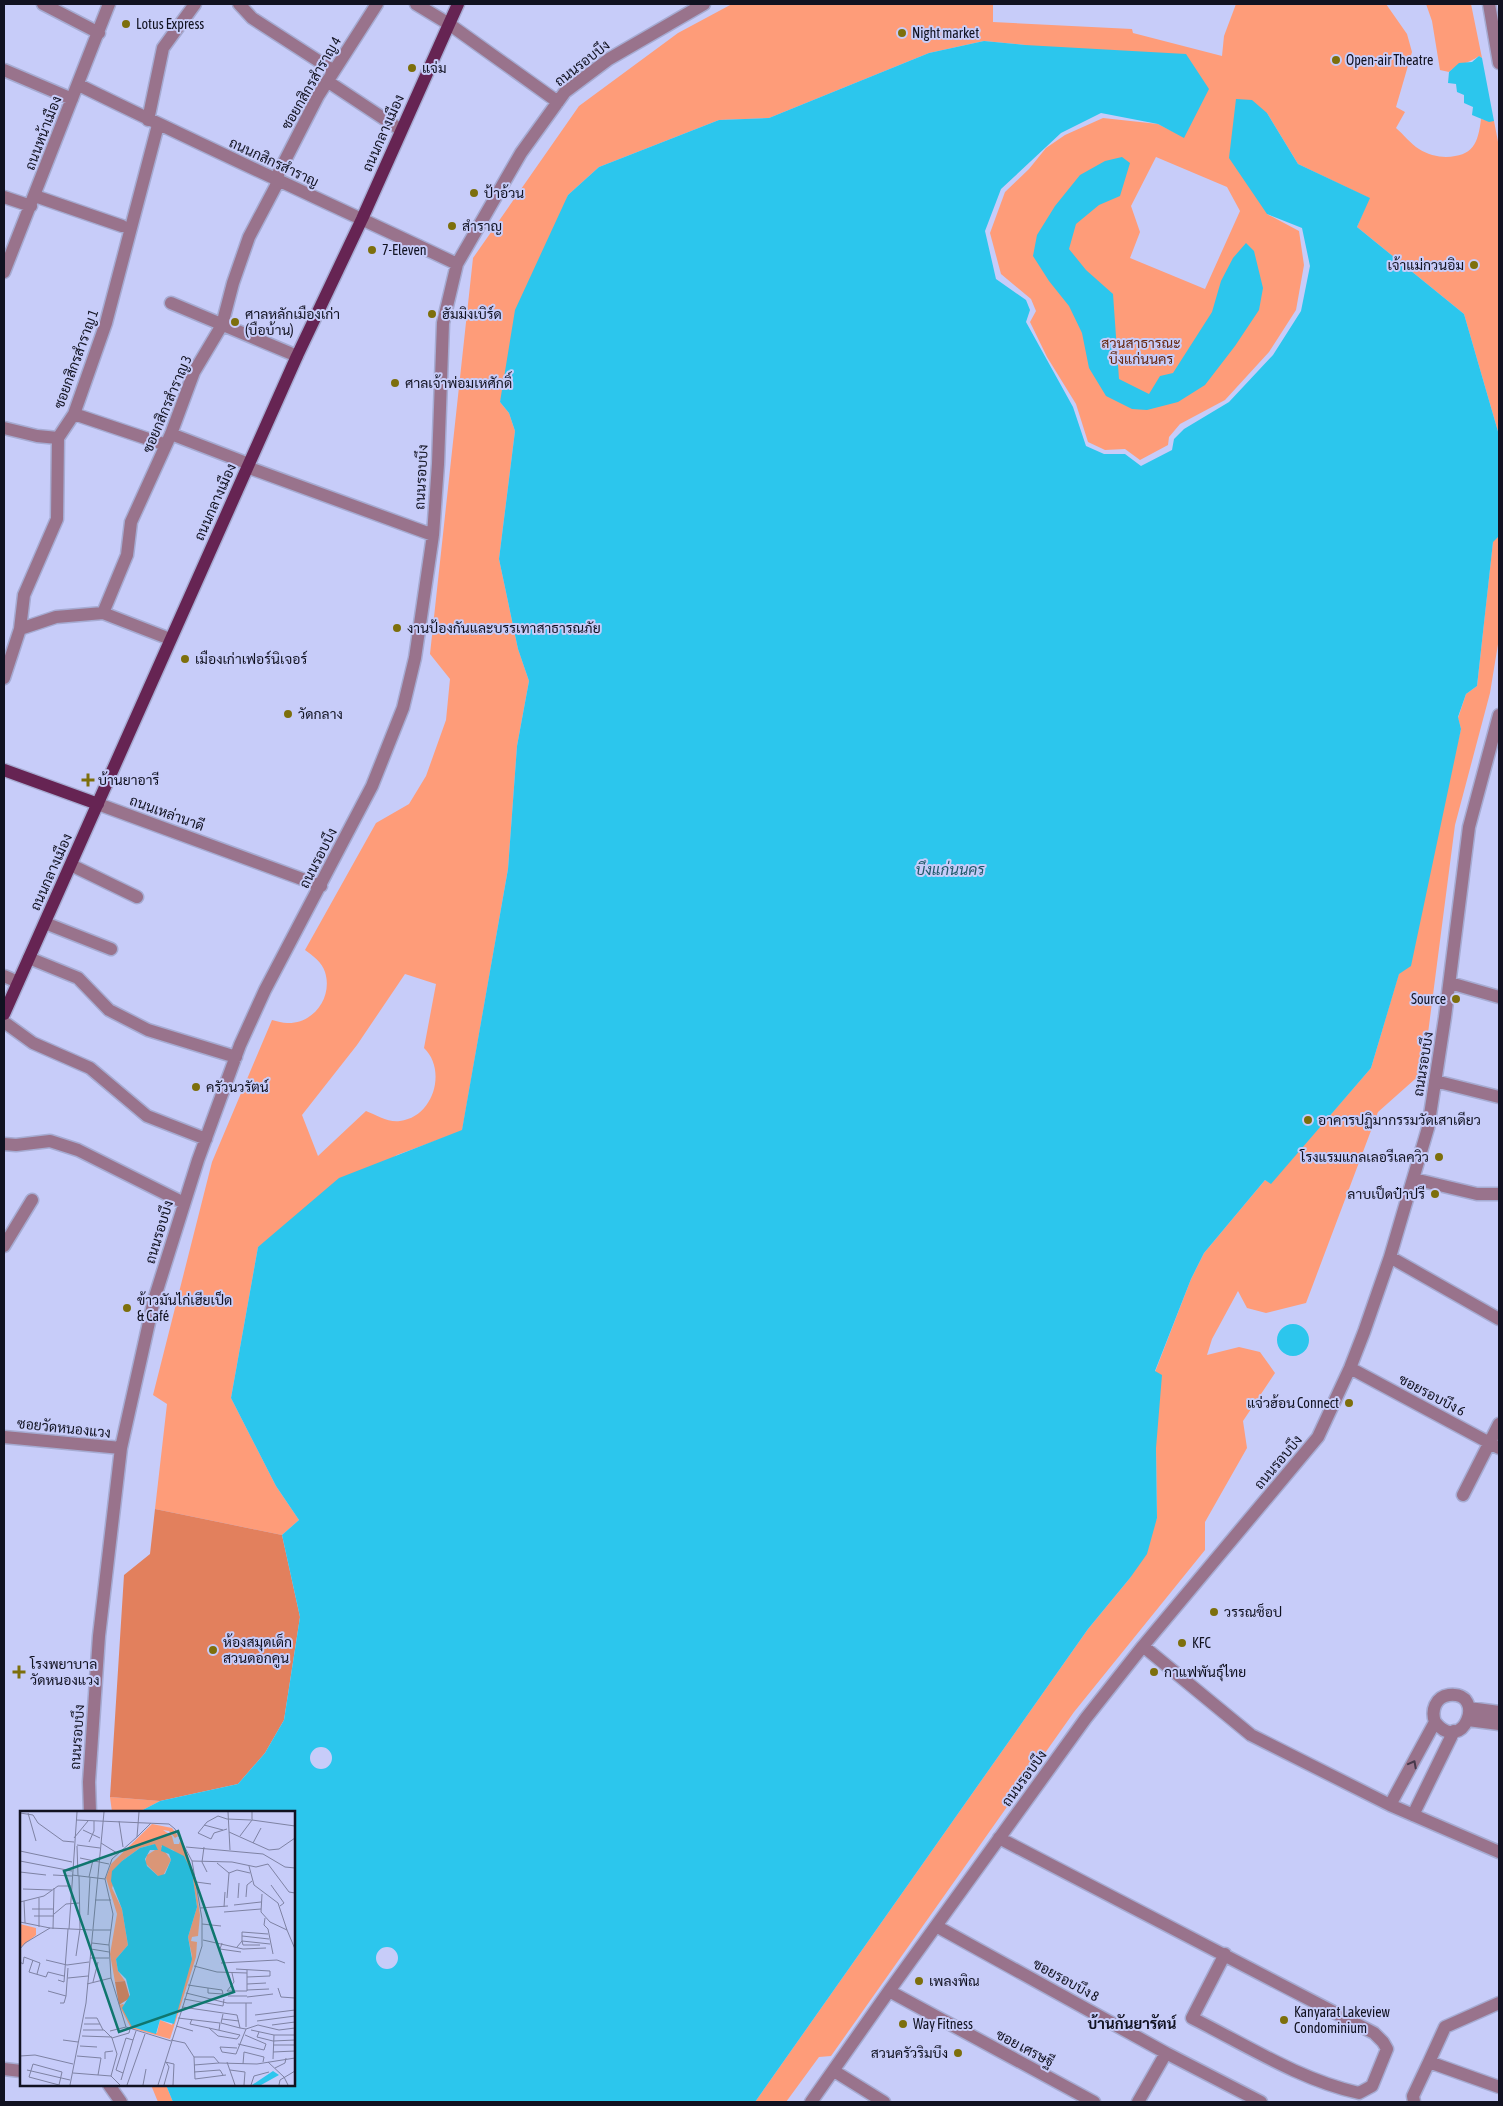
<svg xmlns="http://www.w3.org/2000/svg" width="1503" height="2106" viewBox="0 0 1503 2106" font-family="'Asap Condensed',Sarabun,sans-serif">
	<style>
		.green { fill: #fe9c79; fill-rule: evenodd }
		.forest { fill: #e2805d }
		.water { fill: #2cc6ed }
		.pier { fill: #c7ccf9 }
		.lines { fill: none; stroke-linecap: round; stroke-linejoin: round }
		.minor-casing { stroke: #a6abd2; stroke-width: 15 }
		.major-casing { stroke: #a6abd2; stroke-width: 15 }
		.minor { stroke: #99738c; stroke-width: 12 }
		.major { stroke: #662453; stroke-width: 12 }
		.oneway { stroke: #47394c }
		.poi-dot { fill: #7d6f0c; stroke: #c7ccf9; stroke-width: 2 }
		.labels { text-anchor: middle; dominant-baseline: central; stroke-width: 4; stroke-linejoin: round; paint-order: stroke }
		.poi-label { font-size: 14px; fill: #111221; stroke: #c7ccf9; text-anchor: start }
		.street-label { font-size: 14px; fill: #111221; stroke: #c7ccf9 }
		.park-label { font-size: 14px; fill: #662810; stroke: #c7ccf9 }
		.water-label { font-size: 15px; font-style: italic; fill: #1f5969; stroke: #c7ccf9 }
		.neighbourhood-label { font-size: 15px; font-weight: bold; fill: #111221; stroke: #c7ccf9 }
		.inset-road { fill: none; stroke: #7e82a3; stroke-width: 1 }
		.view { fill: #0f766e; fill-opacity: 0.15; stroke: #0f766e; stroke-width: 2.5 }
		.inset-edge { fill: none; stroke: #111221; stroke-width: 2.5 }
	</style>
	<rect width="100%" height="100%" fill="#c7ccf9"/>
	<path class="green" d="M732,4h261v18l139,7 1,4 89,23 2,-20 12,-32h150l21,30 5,18 -16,55 9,5 -9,16c7,6 15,16 23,21 7,5 19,8 27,8 27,-1 32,-13 35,-38l13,2 5,26v288l-35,-121 -107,-87 12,-29 -71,-34 -31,-51v101l32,17 5,34 -8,45 -27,42 -44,48 -45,24 -11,13 -1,8 -28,15 -15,-11 -20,1 -17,-8 -12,-38 -29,-47 -17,-35 6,-11 -5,-12 -30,-25 -11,-41 15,-41 24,-23 17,-21 19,-13 38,-17 55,6 26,13 -159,-92 -41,-4 -55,12 -160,65 -50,2 -120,47 -31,28 -68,207 9,11 6,18 -16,128 19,90 11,32 -12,65 -9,123 -46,262 -65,24 -139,92 -27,151 45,88 23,34 -17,15 -127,-26 12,-105 -14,-9 59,-233 60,-142c5,1 11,3 15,3 27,1 46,-26 38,-51 -3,-10 -12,-16 -20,-22l71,-127 33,-19 17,-28 20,-56 4,-41 -20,-25 43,-396 106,-152 99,-73zM1156,157l71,30 13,24 -35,78 -75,-31 10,-26 -9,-26zM405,974l31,10 -12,64c23,22 10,69 -24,73 -11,2 -24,-6 -34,-10l-48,45 -16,-41 55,-70z
		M1426,4h45l11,54 -3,-2c-10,8 -21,7 -30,16l-9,-2 -8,-49z
		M1499,526v112l-9,55 -35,132 -32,247 -45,40 -72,191 -40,10 -19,-5 -9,-17 -26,48 -5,16 32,-8 21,5 15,21 -32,48 4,27 -42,74v28l-131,162 -243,344 -12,1 -33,45h-31l333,-473 42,-51 27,-60 -2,-146 36,-93 13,-26 61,-73 6,3 100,-115 28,-95 62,-244 -3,-11 8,-24 11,-8 16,-145 6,-5z
		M110,1797l50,4 -21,11h-27z
		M151,2085h15l7,17h-15z"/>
	<path class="forest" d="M155,1509l127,26 18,82 -16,103 -19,33 -27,31 -78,17 -50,-4 14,-222 26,-21z"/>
	<path class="water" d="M984,41l41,4 161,9 23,35 -25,49 -26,-14 -57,-11 -40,20 -60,56 -16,42 11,48 30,21 4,10 -4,12 47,85 13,39 18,8h21l16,12 31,-16 2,-11 10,-10 45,-27 44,-47 28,-44 9,-45 -8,-38 -35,-14 -38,-56 7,-59 16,1 15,13 31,51 72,34 -13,29 107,87 35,121v101l-6,6 -16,144 -11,8 -8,23 3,12 -50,237 -12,8 -28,94 -100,116 -6,-4 -61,73 -13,26 -36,92 7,4 -6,73 1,70 -10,36 -17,24 -42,51 -333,473h-582l-7,-17h128v-273h-155l21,-11 78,-17 27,-31 19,-33 16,-103 -18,-82 17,-15 -23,-34 -45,-88 27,-151 81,-69 123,-48 46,-261 9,-123 12,-65 -11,-32 -19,-90 16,-128 -6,-18 -9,-11 15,-92 53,-115 31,-28 120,-47 50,-2 160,-65z
		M1479,56l3,2 12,63 -5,1 -17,-7 1,-8 -9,-4v-8l-7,-3 -1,-8 -8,-1 1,-11 10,-9 13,-1z
		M1122,157l8,6 -10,33 -21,9 -23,19 -7,25 17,21 27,24 6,85 30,15 11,-18 13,-3 39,-61 9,-31 12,-23 13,-15 8,8 9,37 -4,22 -24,36 -30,39 -27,17 -31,8 -15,-1 -26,-13 -17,-28 -7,-35 -13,-27 -20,-25 -16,-25 4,-21 18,-29 25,-31 25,-14z
		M1277 1340a16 16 0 1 1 32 0a16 16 0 1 1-32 0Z"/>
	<path class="pier" d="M310 1758a11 11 0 1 1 22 0a11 11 0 1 1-22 0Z
		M376 1958a11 11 0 1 1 22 0a11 11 0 1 1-22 0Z"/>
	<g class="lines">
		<defs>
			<path id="minor" d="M43,4l56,29
				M239,4l13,14 82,53
				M416,4l33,20 109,78
				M1489,4l10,59
				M4,70l68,29
				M327,81l74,49
				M79,85c125,62 252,119 378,179
				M148,120l15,-72 32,-44
				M275,180l43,-84 59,-92
				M35,196l87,30
				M4,197l27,9
				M4,272l105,-268
				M171,303l126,53
				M74,414l92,31
				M4,428l33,8 21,2
				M171,434l78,30
				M247,467l186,68
				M103,613l24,-58 4,-33 40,-88 23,-62 28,-47 11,-42 16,-46 29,-55
				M20,629l36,-12 47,-4 67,26
				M4,678l16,-49 4,-34 33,-76 1,-81 16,-24 32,-91 52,-198
				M98,804l223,82
				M71,865l66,32
				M45,923l66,26
				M29,958l49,20 31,32 39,20 88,27
				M4,976l14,6
				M1450,983l49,14
				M4,1022l29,21 57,25 57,48 59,23
				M1435,1081l64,16
				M4,1144l12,1 34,-4 28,9 106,53
				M1414,1179l63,15h22
				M4,1246l28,-46
				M1390,1257l109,62
				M1350,1368l149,80
				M4,1437l117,11
				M1463,1495l36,-71
				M1143,1646l108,89 139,70 109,47
				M1469,1708l30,4
				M1468,1720l31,4
				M1390,1805l45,-83c-4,-11 0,-25 14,-27 39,-4 14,62 -14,27
				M90,1812l-1,-30 10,-146 22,-188 33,-148 44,-140 42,-115 25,-55 107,-204 31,-78 12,-50 18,-123 5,-71 5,-141 14,-59 64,-111 44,-61 44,-33 95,-55
				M1413,1815l41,-84
				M999,1838l375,195 9,9 4,7 -15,37 -13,7c-59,-13 -113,-48 -167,-75l33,-64
				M936,1926l230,127 95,49
				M889,1991l205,111
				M1499,2003l-54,24 -16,35 70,25
				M4,2069l17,2
				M834,2071l50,31
				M109,2085l12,17
				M811,2102l78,-111 197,-273 57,-72 175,-209 32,-69 14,-36 26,-75 38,-129 17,-111 24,-190 30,-112
				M1138,2102l28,-49
				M1414,2102l-1,-6 16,-34"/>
			<path id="major" d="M4,770l94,34
				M4,1014l293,-658 65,-137 96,-215"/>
		</defs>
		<use href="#minor" class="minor-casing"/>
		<use href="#major" class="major-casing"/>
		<use href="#minor" class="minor"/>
		<use href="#major" class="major"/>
	</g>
	<defs><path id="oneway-chevron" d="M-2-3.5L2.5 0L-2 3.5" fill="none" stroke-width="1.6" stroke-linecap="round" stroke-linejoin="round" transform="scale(1.25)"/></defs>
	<use class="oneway" href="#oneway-chevron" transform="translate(1413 1764) rotate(-62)"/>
	<g class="poi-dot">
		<circle cx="126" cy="24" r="5"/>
		<circle cx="902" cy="33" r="5"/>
		<circle cx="1336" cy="60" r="5"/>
		<circle cx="412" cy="68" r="5"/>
		<circle cx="474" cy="193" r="5"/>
		<circle cx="452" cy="226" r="5"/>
		<circle cx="372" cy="250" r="5"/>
		<circle cx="1474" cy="265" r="5"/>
		<circle cx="432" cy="314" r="5"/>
		<circle cx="235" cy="322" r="5"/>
		<circle cx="395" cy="383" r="5"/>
		<circle cx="397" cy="628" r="5"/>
		<circle cx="185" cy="659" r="5"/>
		<circle cx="288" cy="714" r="5"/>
		<path d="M85.5 772.5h5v5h5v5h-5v5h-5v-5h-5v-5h5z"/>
		<circle cx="1456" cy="999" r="5"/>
		<circle cx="196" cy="1087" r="5"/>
		<circle cx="1308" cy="1120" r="5"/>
		<circle cx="1439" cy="1157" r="5"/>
		<circle cx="1435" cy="1194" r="5"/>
		<circle cx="127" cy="1308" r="5"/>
		<circle cx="1349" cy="1403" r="5"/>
		<circle cx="1214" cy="1612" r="5"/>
		<circle cx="1182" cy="1643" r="5"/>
		<circle cx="213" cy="1650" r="5"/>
		<path d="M16.5 1664.5h5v5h5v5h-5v5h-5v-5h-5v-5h5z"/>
		<circle cx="1154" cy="1672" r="5"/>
		<circle cx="919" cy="1981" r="5"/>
		<circle cx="1284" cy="2020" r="5"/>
		<circle cx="903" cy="2024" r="5"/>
		<circle cx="958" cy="2053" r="5"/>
	</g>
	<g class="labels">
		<g class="poi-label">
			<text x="136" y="24">Lotus Express</text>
			<text x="912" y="33">Night market</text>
			<text x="1346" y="60">Open-air Theatre</text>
			<text x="422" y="68">แจ่ม</text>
			<text x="484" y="193">ป้าอ้วน</text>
			<text x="462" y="226">สำราญ</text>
			<text x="382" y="250">7-Eleven</text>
			<text x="1464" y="265" text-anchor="end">เจ้าแม่กวนอิม</text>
			<text x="245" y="314">ศาลหลักเมืองเก่า<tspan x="245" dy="16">(บือบ้าน)</tspan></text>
			<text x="442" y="314">ฮัมมิงเบิร์ด</text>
			<text x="405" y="383">ศาลเจ้าพ่อมเหศักดิ์</text>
			<text x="407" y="628">งานป้องกันและบรรเทาสาธารณภัย</text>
			<text x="195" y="659">เมืองเก่าเฟอร์นิเจอร์</text>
			<text x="298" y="714">วัดกลาง</text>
			<text x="98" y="780">บ้านยาอารี</text>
			<text x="1446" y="999" text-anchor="end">Source</text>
			<text x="206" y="1087">ครัวนวรัตน์</text>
			<text x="1318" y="1120">อาคารปฏิมากรรมวัดเสาเดียว</text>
			<text x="1429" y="1157" text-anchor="end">โรงแรมแกลเลอรีเลควิว</text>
			<text x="1425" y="1194" text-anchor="end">ลาบเป็ดป๋าปรี</text>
			<text x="137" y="1300">ข้าวมันไก่เฮียเป็ด<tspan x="137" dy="16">&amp; Café</tspan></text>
			<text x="1339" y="1403" text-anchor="end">แจ่วฮ้อน Connect</text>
			<text x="1224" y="1612">วรรณช็อป</text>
			<text x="223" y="1642">ห้องสมุดเด็ก<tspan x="223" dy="16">สวนดอกคูน</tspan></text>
			<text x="1192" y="1643">KFC</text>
			<text x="30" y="1664">โรงพยาบาล<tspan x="30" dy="16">วัดหนองแวง</tspan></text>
			<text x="1164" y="1672">กาแฟพันธุ์ไทย</text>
			<text x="929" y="1981">เพลงพิณ</text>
			<text x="1294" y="2012">Kanyarat Lakeview<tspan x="1294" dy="16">Condominium</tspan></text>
			<text x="913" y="2024">Way Fitness</text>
			<text x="948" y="2053" text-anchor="end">สวนครัวริมบึง</text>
		</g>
		<g class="street-label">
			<text transform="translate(582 63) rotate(-38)">ถนนรอบบึง</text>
			<text transform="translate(311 83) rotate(-60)">ซอยกสิกรสำราญ 4</text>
			<text transform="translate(43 133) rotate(-69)">ถนนหน้าเมือง</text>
			<text transform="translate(383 133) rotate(-66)">ถนนกลางเมือง</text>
			<text transform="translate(274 162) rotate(25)">ถนนกสิกรสำราญ</text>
			<text transform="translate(76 359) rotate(-70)">ซอยกสิกรสำราญ 1</text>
			<text transform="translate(167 404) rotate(-67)">ซอยกสิกรสำราญ 3</text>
			<text transform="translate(421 477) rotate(-87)">ถนนรอบบึง</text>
			<text transform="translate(215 502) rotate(-66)">ถนนกลางเมือง</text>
			<text transform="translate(167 813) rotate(20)">ถนนเหล่านาดี</text>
			<text transform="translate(318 858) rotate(-63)">ถนนรอบบึง</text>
			<text transform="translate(51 872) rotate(-66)">ถนนกลางเมือง</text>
			<text transform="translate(1423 1064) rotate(-81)">ถนนรอบบึง</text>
			<text transform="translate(159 1232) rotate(-73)">ถนนรอบบึง</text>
			<text transform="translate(1432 1395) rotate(28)">ซอยรอบบึง 6</text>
			<text transform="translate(64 1428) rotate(6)">ซอยวัดหนองแวง</text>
			<text transform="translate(1278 1462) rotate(-50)">ถนนรอบบึง</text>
			<text transform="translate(77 1737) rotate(-86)">ถนนรอบบึง</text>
			<text transform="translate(1024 1778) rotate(-54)">ถนนรอบบึง</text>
			<text transform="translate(1066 1980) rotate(29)">ซอยรอบบึง 8</text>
			<text transform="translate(1025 2048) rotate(28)">ซอย เศรษฐี</text>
		</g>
		<g class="park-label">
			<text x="1141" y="343">สวนสาธารณะ<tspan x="1141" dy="16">บึงแก่นนคร</tspan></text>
		</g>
		<g class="water-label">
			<text x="950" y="869">บึงแก่นนคร</text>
		</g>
		<g class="neighbourhood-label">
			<text x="1132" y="2023">บ้านกันยารัตน์</text>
		</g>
	</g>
	<g transform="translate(20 1811)">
		<rect width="275" height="275" fill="#c7ccf9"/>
		<path d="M132,13l20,4 6,8 -3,2 -6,-7 -6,-1 9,6 2,8h5l1,-3 7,13 7,21 6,40 -2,21 -6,1 -1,4 6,1 -1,15 -26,82 -39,-11 -12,-23 4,-1 31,29h3l3,-13 12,5 20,-69 -4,-19 9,-30 -5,-34 -19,-23 -12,-4 10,14 -8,16h-5l-13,-13 2,-8 8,-5v-6l-15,4 -18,13 -10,27 10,21 6,36 -12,14 2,12 7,10 -10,1 -5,-28 7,-40 -11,-36 5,-14zM0,113l16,4v7l-16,13z" fill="#fe9c79"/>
		<path d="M105,170l5,17 -11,7 -4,-23z" fill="#e2805d"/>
		<path d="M135,33l3,6h-8l-5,9 2,7 11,10 7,-2 6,-14 -2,-6 -8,-3 1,-6 22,11 8,16 5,35 -9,30 4,22 -18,65 -14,-4 -4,14 -24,-7 -10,-19 8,-13 -4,-16 -8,-8 -2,-12 12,-14 -6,-36 -11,-28 1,-10 10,-10 18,-13zM253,260l6,4 -18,10h-9z" fill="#2cc6ed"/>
		<path class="inset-road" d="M119,1l-2,25 -25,22 -7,20 8,35 -4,30 2,34 15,49 45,14M208,1l2,38M0,2l13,2 5,8 25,18 11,1M8,2l8,28M207,8l24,1M56,9l93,4 6,5 17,32 10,58v27l-44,139M232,9l43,6M99,10l4,26M184,14l19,5M63,19l17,8M209,21l40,18 10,-1 16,-11M220,25l12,-16v-8M117,26l14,-14M54,27l14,-17M191,28l-13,-6 9,-11 11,-6 9,3M191,28l3,-6 13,-4M69,31l5,-11v-10M81,32l16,10M233,32l8,-15M57,34l23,3M57,35l1,30M166,36l77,7 22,13 10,1M184,36l-2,15 5,10M0,40l52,11M60,47l29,6M0,50l52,10M172,50l40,1 24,5 12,-3 21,28 6,1M197,52l12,10 8,-3 13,3M229,55l5,19 24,18 9,27M0,61l26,3M33,64l19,1M52,64l33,4M59,65l1,53M69,66l4,-17M176,71l15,2M251,74l13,18 -4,3M3,78l29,1M242,83l-1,18 9,10 17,8 8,19M226,86l1,-12 5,-4M207,87l2,-25M218,87l1,-15M75,89h16M4,90l1,22M0,91l24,-6 14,-10h13M214,94l27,-3M204,96l1,-15M180,97l28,-2M12,98h22M204,101l37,-3M34,103l12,-10 13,-1M68,104l2,-38M14,105h20M245,107l-1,7 4,4 5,25M0,111l30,6 42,2M182,113l19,2M19,116v-29M33,118l1,-41M49,118l8,-117M73,119h18M222,125l27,3M183,129l40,9 23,-1M222,130l28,3M222,130l1,4h17M72,132l17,2M202,132l-2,6 21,3M217,136l5,-6v-9l26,2M0,138l5,-6 25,-15M71,138l18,3M56,145l4,-27M70,147h19M13,149l-4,12 17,5 2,-5 16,4M26,149l21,5 22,-3M0,151l3,2 1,-7 16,6 -3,11M201,152l56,-3 8,3M174,155l23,6 30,1M216,158l34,2v5l-23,1v-7M212,162l2,9 -7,9h20v-14M48,167l20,-2M38,169l6,2 4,-53M73,171l5,-20M67,173l24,-6M227,173l19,-1M168,174l20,3 14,2 1,4 -15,-1v-5M258,177l3,9 14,1M227,179l22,-1M28,180l18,5M166,182l41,10h25M208,185h19M227,186l26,-3M164,188l39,7 1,-7M40,192h4l2,-7 2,-28M162,196l55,8 3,13 6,1 12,-4 21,5 16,-2M203,203l-2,9 19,5M235,204l40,-5M65,207h12l6,12M158,207l42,5 -1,7M172,208l-2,5 19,4 9,8 19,3 3,-4 -31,-7M202,208l17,2M237,210l38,-5M64,213h16M252,214l23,-3M156,215l17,5M226,216v-24M63,219h21l8,8M231,219l23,5M90,220l16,-4M239,221l-2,5 16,4 22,-1M62,225l30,1M43,229l15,2M151,229l14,3 9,14h20l5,6 38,1 38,-6M218,233l26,6 2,-6 -21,-9M253,234h22M60,235l17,1M200,236l2,5 14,2 10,-25M200,236l17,1M253,241l22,-1M0,245l15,-1 38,9M57,245l24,2 -3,17M174,246l1,22 31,-4M85,248v-7l8,-1M253,248l1,-24h21M145,251l9,2 -1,21M207,251l8,23M248,251l16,15 4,8M13,253l29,8 -3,13 -30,-8zM223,253l1,-12 20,5 -1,5M174,254l25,-2M255,257l10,-5 1,-5M7,259l43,10M210,259l15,2 -1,13M174,261l26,-2 3,5M53,262l38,3 9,9M103,262l-7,-3 10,-32 7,2 3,-9M91,265l6,-22 -5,-16 17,-5 1,-4M101,269l12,-40M50,274l16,-82 18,-191M107,274l18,-51M123,274l3,-16M144,274l5,-18 -3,-5M231,274l3,-9 15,-4M259,274l1,-5 15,-9"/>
		<path class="view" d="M158,20l56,161 -115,40 -55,-161z"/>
		<rect width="275" height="275" class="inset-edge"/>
	</g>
	<rect width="1503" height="2106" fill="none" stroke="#111221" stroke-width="10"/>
</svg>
